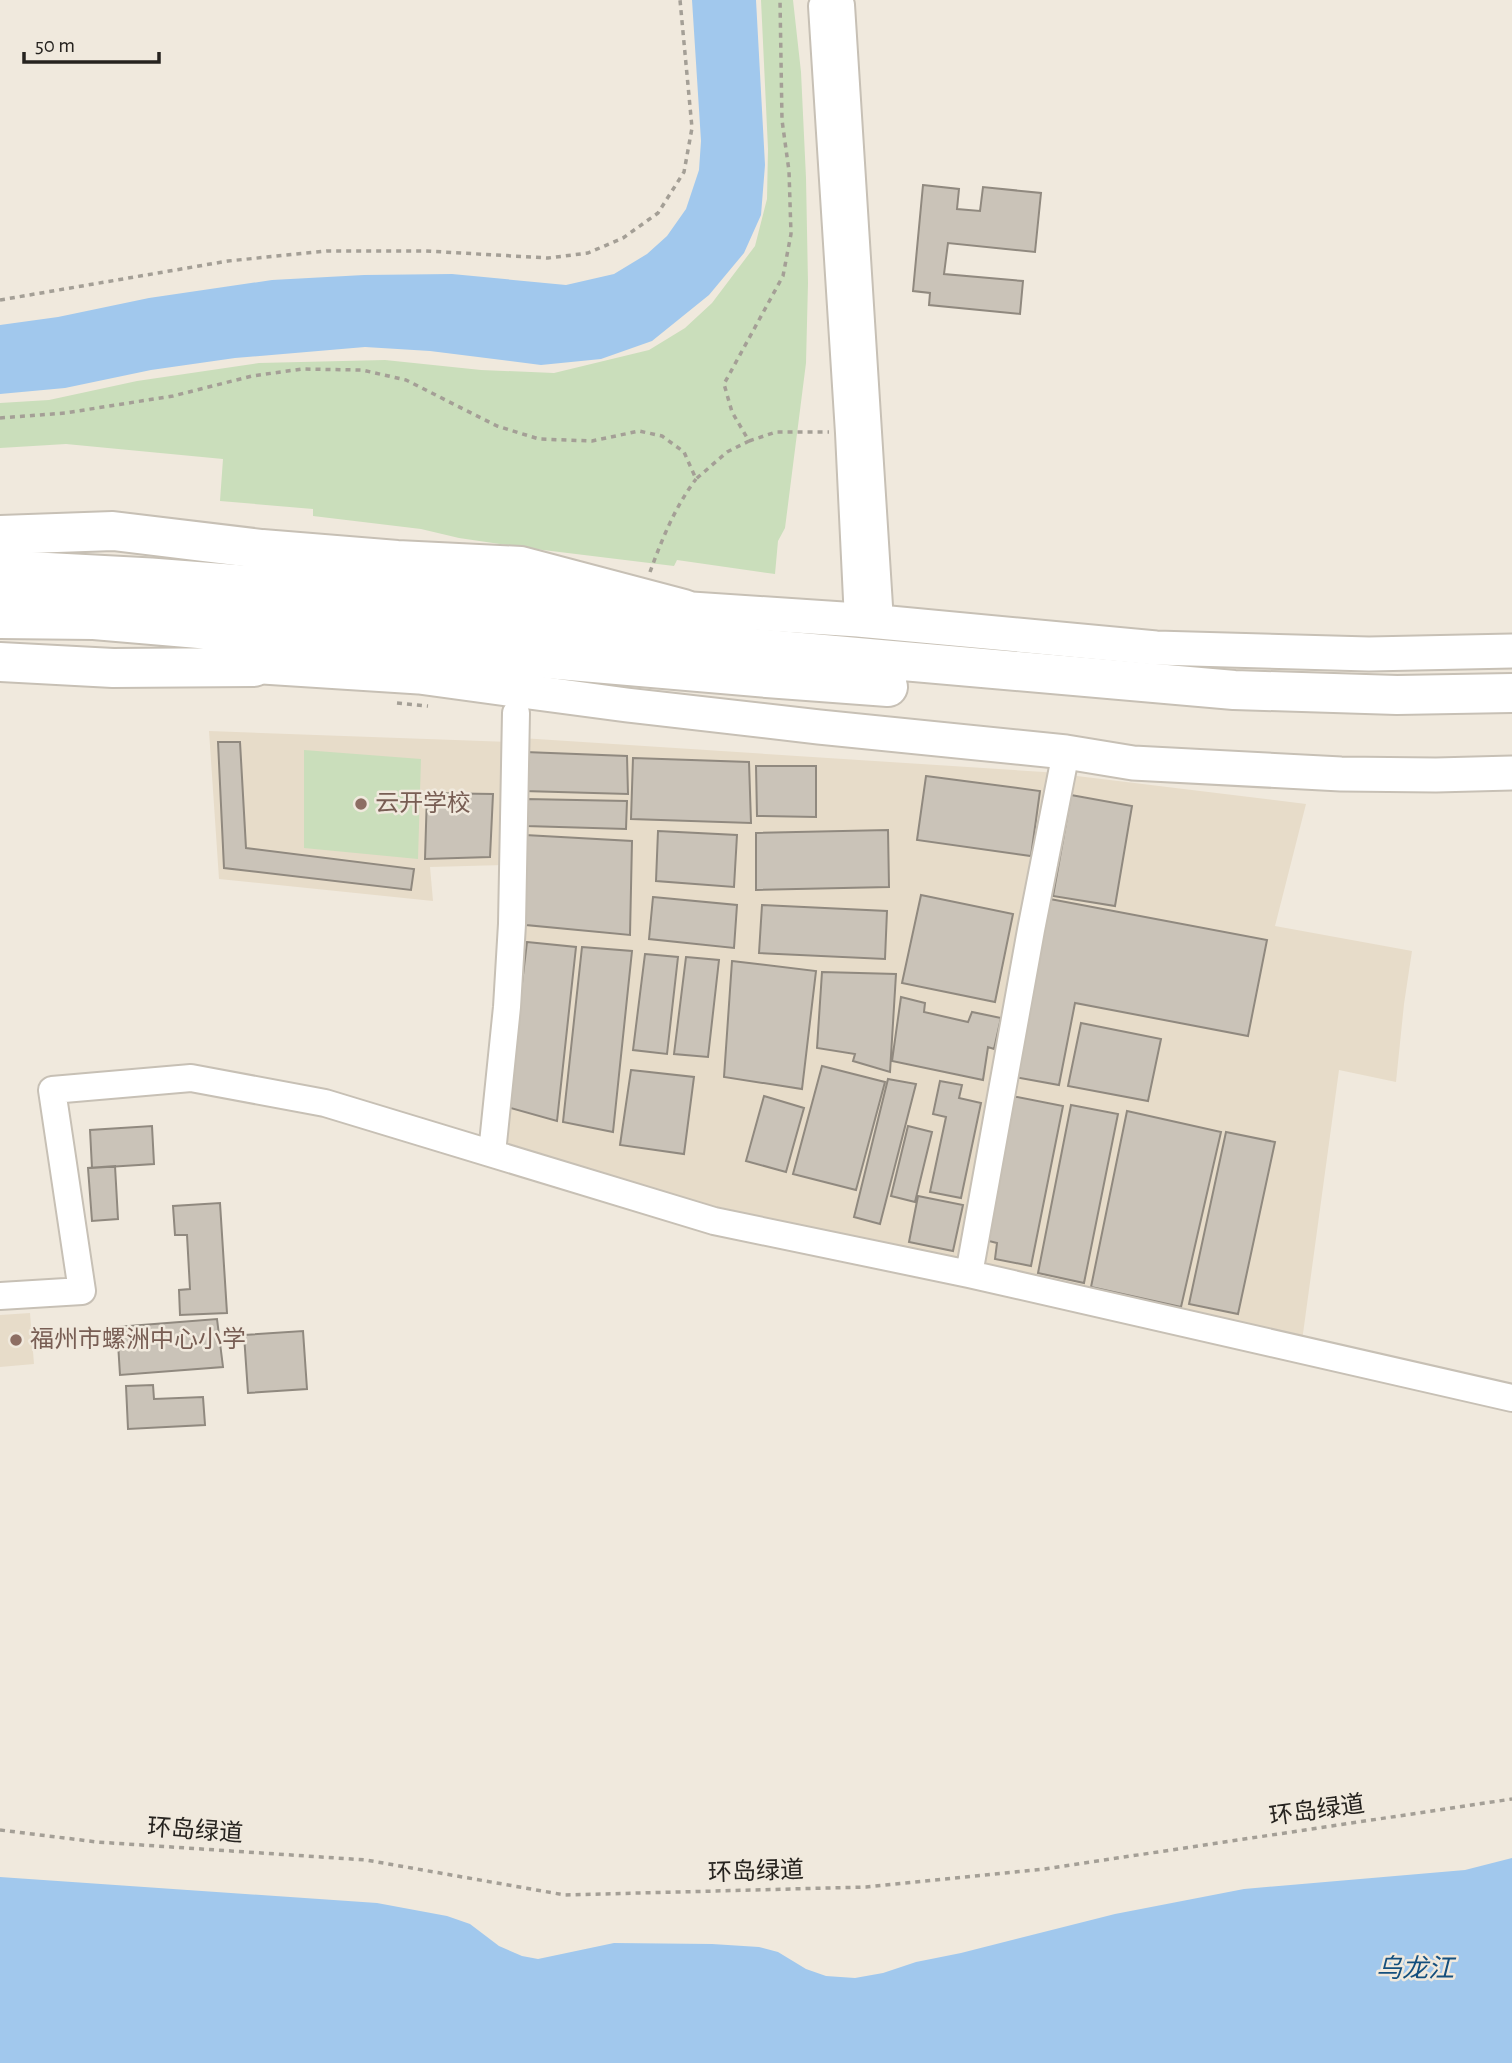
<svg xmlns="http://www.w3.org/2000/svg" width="1512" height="2063" viewBox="0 0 1512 2063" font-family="'Alegreya Sans','Noto Sans SC',sans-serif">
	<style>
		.built { fill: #e7dcc9 }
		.green { fill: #cadebb }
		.water { fill: #a1c8ed }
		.building { fill: #cac3b8; stroke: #90897f; stroke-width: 2 }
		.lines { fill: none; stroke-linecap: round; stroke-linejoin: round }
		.minor-casing { stroke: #c7c0b5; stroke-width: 30 }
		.major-casing { stroke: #c7c0b5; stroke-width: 37 }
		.highway-casing { stroke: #c7c0b5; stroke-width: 42 }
		.path { stroke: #a49f96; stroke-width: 3.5; stroke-dasharray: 5 5; stroke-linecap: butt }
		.minor { stroke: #fff; stroke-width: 26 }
		.major { stroke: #fff; stroke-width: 33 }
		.highway { stroke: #fff; stroke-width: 38 }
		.education-dot { fill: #8d6e63; stroke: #f0e9dd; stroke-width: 2.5 }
		.labels { text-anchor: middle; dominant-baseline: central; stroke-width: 5; stroke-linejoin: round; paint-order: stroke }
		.education-label { font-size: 24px; fill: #785e54; stroke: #f0e9dd; text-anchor: start }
		.street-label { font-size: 24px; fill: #26231f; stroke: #f0e9dd }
		.water-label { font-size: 26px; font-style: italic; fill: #144f7d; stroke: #f0e9dd }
	</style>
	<rect width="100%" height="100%" fill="#f0e9dd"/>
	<path class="built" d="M209,731l303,11 -8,123 -74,2 3,34 -214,-22z
		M521,738l523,34 262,32 -31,122 137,25 -8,53 -8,78 -57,-12 -37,271 -596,-137 -206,-60z
		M30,1313l4,51 -34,3v-52z"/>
	<path class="green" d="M761,0h32l8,72 5,106 2,105 -2,80 -21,165 -7,13 -3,33 -98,-14 -3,6 -139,-17 -76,-11 -38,-9 -108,-13v-7l-93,-8 3,-42 -157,-15 -66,4v-45l49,-3 88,-19 122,-18 126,-3 96,10 73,3 95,-23 36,-22 27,-25 43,-57 12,-47 1,-50z
		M304,750l117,9 -3,100 -114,-11z"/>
	<path class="water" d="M692,0h64l9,165 -4,50 -17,38 -35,42 -57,46 -51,18 -60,6 -111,-14 -65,-4 -130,11 -84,12 -86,18 -65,6v-69l58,-8 91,-19 123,-18 92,-5 88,-1 114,11 48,-11 33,-20 20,-18 19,-27 13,-39 2,-29z
		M1512,1858v205h-1512v-186l377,26 70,13 23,8 29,22 23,10 16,3 76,-16 98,1 47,3 19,5 28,17 20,7 29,2 28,-5 33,-11 45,-9 154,-39 129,-25 221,-19z"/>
	<path class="building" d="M923,185l36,4 -2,20 23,2 3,-24 58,6 -6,59 -87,-9 -4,31 79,7 -3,33 -91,-9 1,-12 -17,-2z
		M218,742h22l6,106 168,21 -3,21 -187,-22z
		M525,752l102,4 1,38 -104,-3z
		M633,758l116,4 2,61 -120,-4z
		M756,766h60v51l-59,-1z
		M926,776l114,15 -9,65 -114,-16z
		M427,793l66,1 -3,63 -65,2z
		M1071,795l61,11 -17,100 -62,-10z
		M526,799l101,2 -1,28 -100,-3z
		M888,830l1,57 -133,3v-57z
		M658,831l79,4 -3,52 -78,-6z
		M525,835l107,6 -2,94 -104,-10z
		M921,895l92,19 -18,88 -93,-19z
		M653,897l84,8 -3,43 -85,-9z
		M1050,899l217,41 -19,96 -173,-33 -16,82 -44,-8z
		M762,905l125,6 -2,48 -126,-6z
		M527,942l49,5 -19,174 -50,-14z
		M582,947l50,4 -19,181 -50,-10z
		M645,954l33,3 -11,97 -34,-4z
		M686,957l33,3 -11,97 -34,-3z
		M732,961l84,10 -14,118 -78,-12z
		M822,972l74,2 -6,98 -37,-11 2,-7 -38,-6z
		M901,997l24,6 -1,9 44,10 4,-10 29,6 -7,31 -6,-2 -5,33 -91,-19z
		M1081,1023l80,16 -13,62 -80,-15z
		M822,1066l63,16 -29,108 -63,-16z
		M631,1070l63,7 -10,77 -64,-9z
		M888,1079l28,5 -36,140 -26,-7z
		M940,1081l22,4 -3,13 22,5 -20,95 -31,-6 16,-75 -13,-3z
		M764,1096l40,12 -18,64 -40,-11z
		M1012,1096l51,10 -32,160 -36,-7 2,-16 -12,-3z
		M1071,1105l47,9 -34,169 -46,-10z
		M1127,1111l94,21 -40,175 -90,-20z
		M152,1126l2,38 -62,4 -2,-38z
		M908,1126l24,6 -17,70 -24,-6z
		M1226,1132l49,10 -37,172 -49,-10z
		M115,1166l3,53 -26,2 -4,-53z
		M918,1196l45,9 -10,46 -44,-9z
		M220,1203l7,110 -47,2 -1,-25 11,-1 -3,-54h-12l-2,-29z
		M217,1319l6,48 -103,8 -3,-48z
		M303,1331l4,58 -59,4 -4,-58z
		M153,1385l1,14 49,-2 2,28 -77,4 -2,-43z"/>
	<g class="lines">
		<defs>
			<path id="minor" d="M858,620l-9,-187 -27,-427 19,-1 39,617
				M492,1153l15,-146 5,-83 4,-211
				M969,1274l62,-344 35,-178
				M0,1296l82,-5 -30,-201 139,-12 134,25 389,118 255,53 543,124"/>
			<path id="major" d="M0,567l151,8 157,12 234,12 316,21 298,28 213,6 143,-3
				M229,665l190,12 208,28 192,22 247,25 67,11 208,11 95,1 76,-2"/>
			<path id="highway" d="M0,535l113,-4 149,18 135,11 124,6 163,43
				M0,593l112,1 71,4 1051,92 163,5 115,-2
				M0,619l94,1 673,58 121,9
				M0,662l113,6 141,-1"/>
		</defs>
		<use href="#minor" class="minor-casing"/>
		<use href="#major" class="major-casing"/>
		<use href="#highway" class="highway-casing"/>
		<path class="path" d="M0,300l228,-39 99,-10h99l122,7 40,-5 35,-15 35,-25 26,-41 8,-44 -12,-128
			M0,418l65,-5 108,-17 79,-20 50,-7 60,1 44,10 91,46 42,13 53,2 47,-10 23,5 22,16 12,27 31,-27 22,-11 -17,-29 -8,-28 59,-108 8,-42 -2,-63 -7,-51 -2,-120
			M749,441l27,-9h53
			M650,572c12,-33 25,-65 46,-93
			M397,703l31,3
			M0,1830l97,12 269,18 199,35 301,-8 178,-18 468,-70"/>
		<use href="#minor" class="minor"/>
		<use href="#major" class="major"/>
		<use href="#highway" class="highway"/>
	</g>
	<g class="education-dot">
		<circle cx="361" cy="804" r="7"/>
		<circle cx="16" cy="1340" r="7"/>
	</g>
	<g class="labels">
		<g class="education-label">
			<text x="375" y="804">云开学校</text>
			<text x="30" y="1340">福州市螺洲中心小学</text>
		</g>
		<g class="street-label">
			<text transform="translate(1317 1811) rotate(-8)">环岛绿道</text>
			<text transform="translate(195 1831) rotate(4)">环岛绿道</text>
			<text transform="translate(756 1872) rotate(-2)">环岛绿道</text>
		</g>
		<g class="water-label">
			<text x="1415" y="1969">乌龙江</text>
		</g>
	</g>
	<path d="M24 52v10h135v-10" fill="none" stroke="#26231f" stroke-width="3.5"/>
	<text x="35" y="52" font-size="21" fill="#26231f" stroke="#f0e9dd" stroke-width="5" paint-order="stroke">50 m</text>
</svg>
